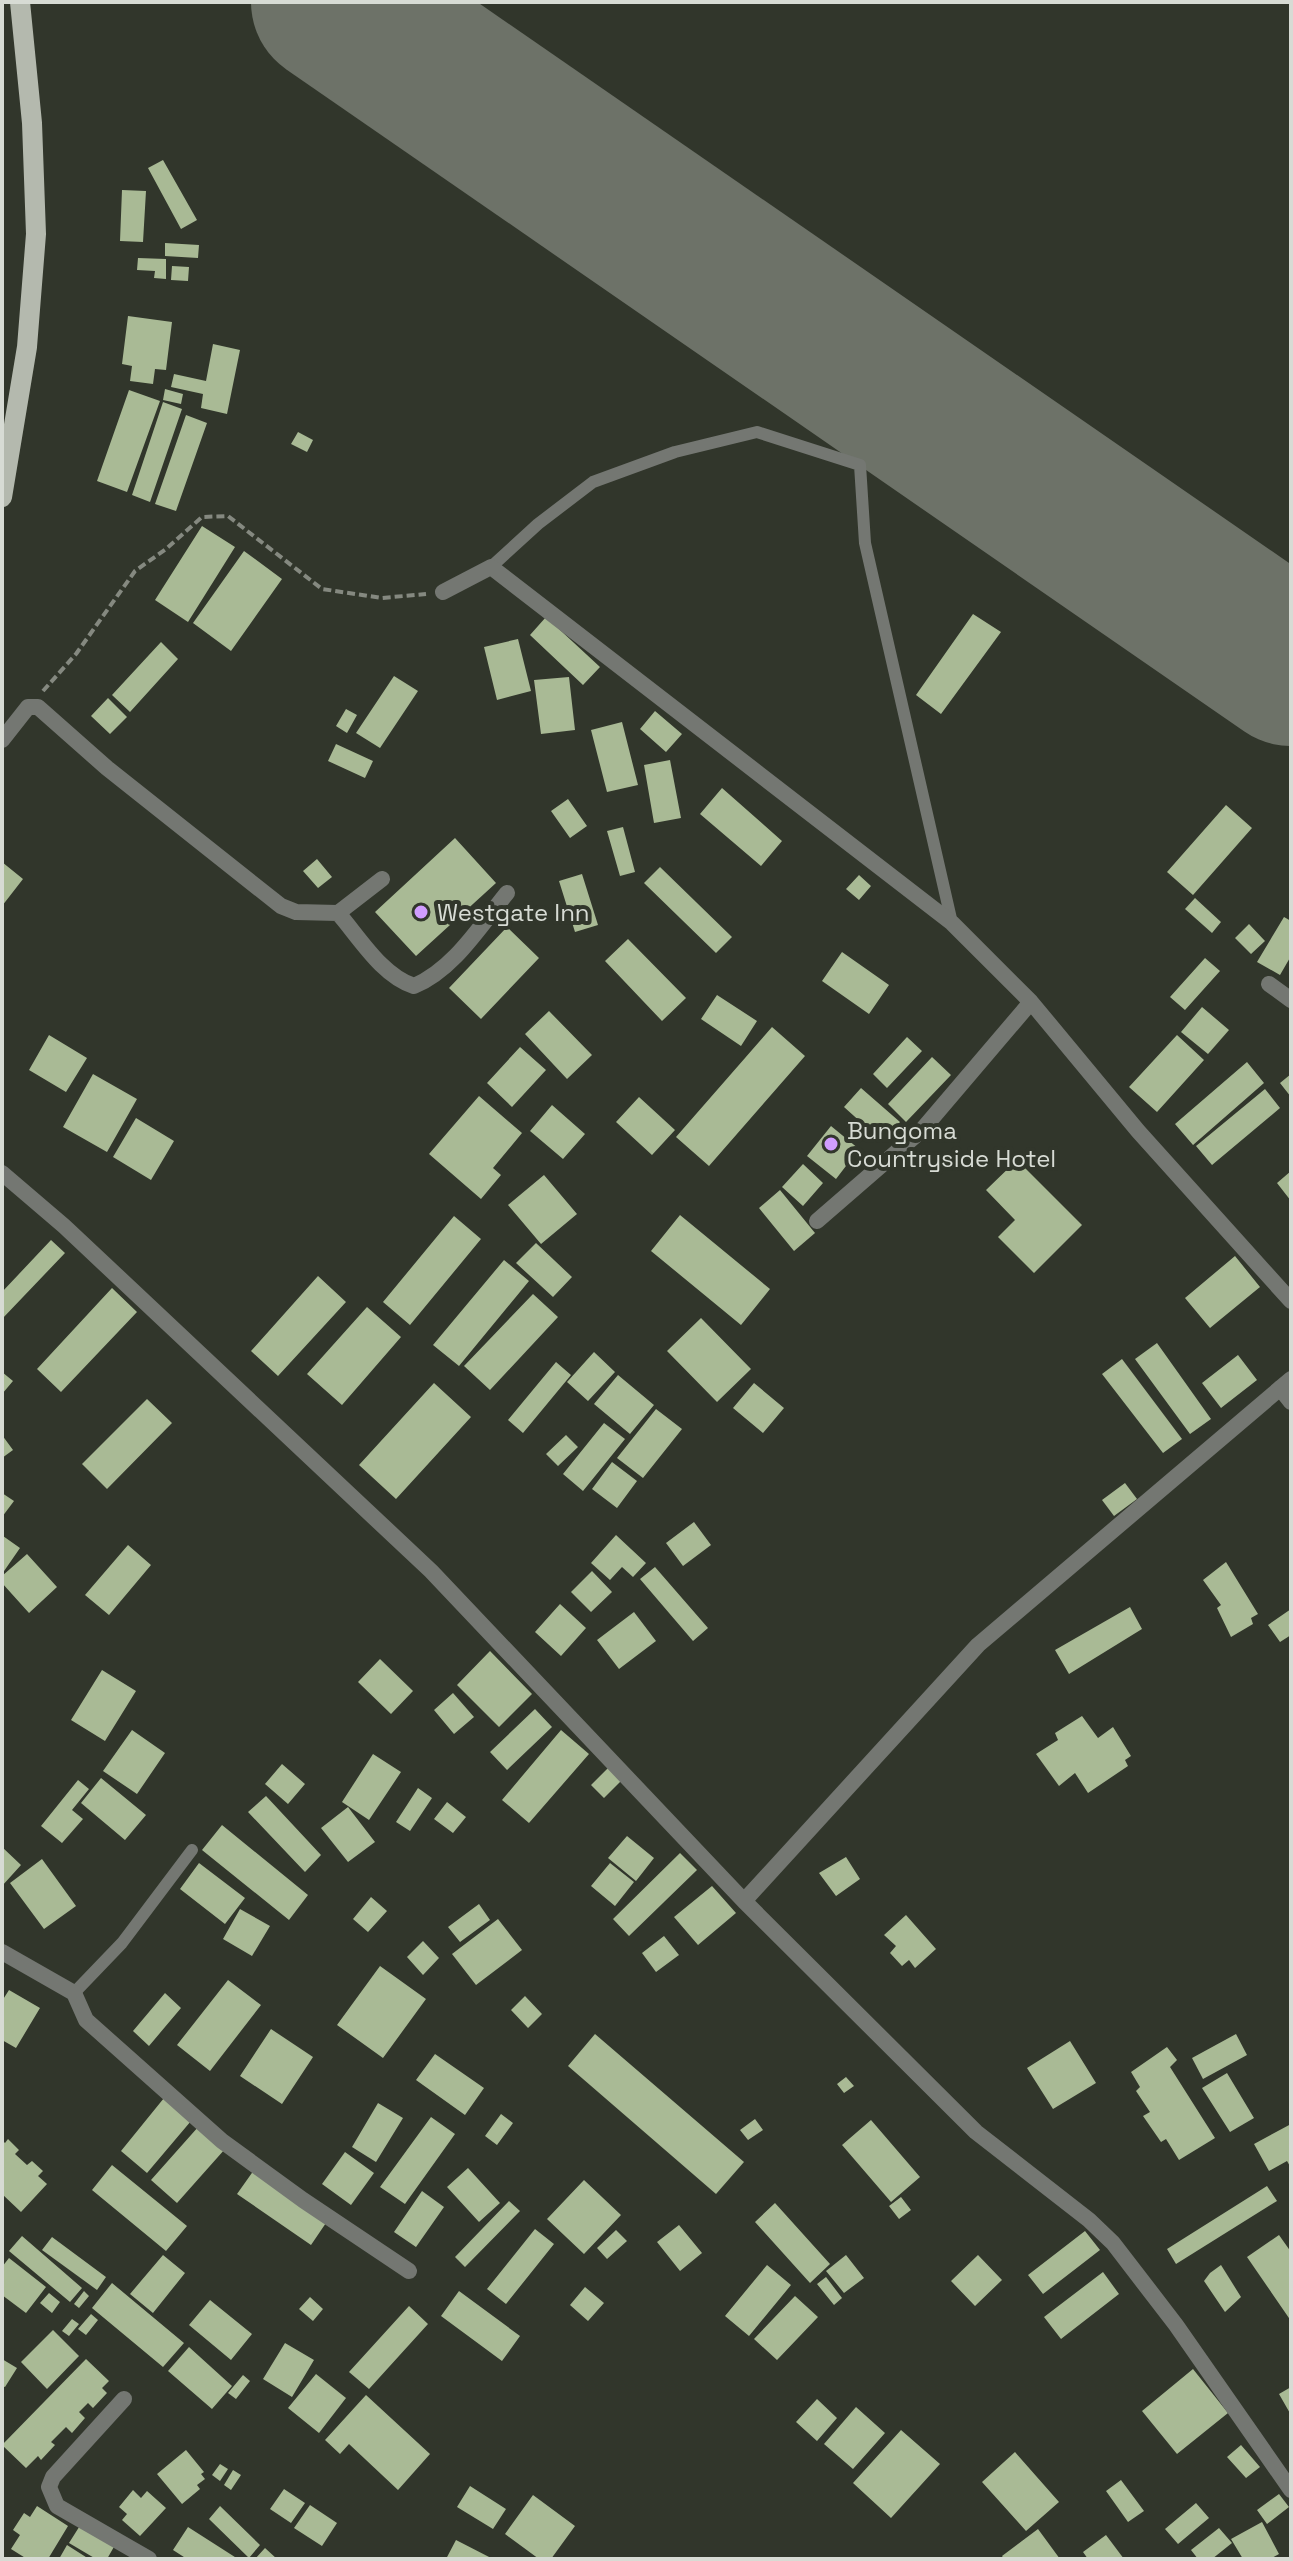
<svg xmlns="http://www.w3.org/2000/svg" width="1293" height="2561" viewBox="0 0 1293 2561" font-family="'Space Grotesk',sans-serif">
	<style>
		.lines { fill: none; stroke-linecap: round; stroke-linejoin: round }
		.runway { stroke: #6d7268; stroke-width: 164 }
		.building { fill: #a9ba95 }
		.path { stroke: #858980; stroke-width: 4; stroke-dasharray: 8 4; stroke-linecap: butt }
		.service { stroke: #747772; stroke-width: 12 }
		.minor { stroke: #747772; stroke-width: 16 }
		.primary { stroke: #b4b9ae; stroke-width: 20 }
		.poi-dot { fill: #d09dfe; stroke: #31362b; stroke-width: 3 }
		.labels { text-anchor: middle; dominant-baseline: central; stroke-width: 8; stroke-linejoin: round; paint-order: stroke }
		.poi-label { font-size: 24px; fill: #d7dbd4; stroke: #31362b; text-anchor: start }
	</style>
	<rect width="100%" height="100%" fill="#31362b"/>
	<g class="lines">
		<path class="runway" d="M333,2l958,662"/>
	</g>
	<path class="building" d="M163,160l34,60 -16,9 -33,-61z
		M122,190l24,1 -3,51 -23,-1z
		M165,243l34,2 -1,13 -33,-2z
		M138,258l28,1v20l-12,-1 1,-7 -18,-1z
		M172,266l17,1 -1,14 -17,-1z
		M128,316l44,6 -6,48 -11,-1 -2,15 -23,-3 2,-15 -10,-2z
		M213,344l27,6 -13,64 -26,-6 2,-14 -32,-7 3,-13 32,7z
		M165,389l18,5 -2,10 -18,-4z
		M129,390l31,11 -33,91 -30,-11z
		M163,402l19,7 -32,93 -18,-7z
		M186,415l21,8 -31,88 -21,-7z
		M298,432l15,8 -6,12 -16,-8z
		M202,526l33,21 -47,75 -33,-22z
		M244,551l38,28 -51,72 -38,-28z
		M973,614l28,18 -60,82 -25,-19z
		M546,617l54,50 -17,18 -53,-50z
		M518,639l13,52 -34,9 -13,-53z
		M161,642l17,17 -48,53 -18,-17z
		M394,676l24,15 -38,57 -24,-15z
		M569,677l6,53 -34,4 -7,-54z
		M108,698l19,19 -17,17 -19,-18z
		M346,709l11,6 -10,18 -11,-7z
		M655,711l27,23 -16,18 -26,-23z
		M622,722l16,63 -31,7 -16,-62z
		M336,744l37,17 -8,17 -37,-17z
		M670,760l11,58 -27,5 -10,-58z
		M722,788l60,53 -21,25 -61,-52z
		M568,799l19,27 -17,12 -19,-27z
		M1226,805l26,23 -59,67 -26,-23z
		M623,827l12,45 -15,4 -13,-45z
		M455,838l41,45 -80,73 -41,-44z
		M317,859l15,18 -14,11 -15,-17z
		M2,862l21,17 -21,27z
		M660,867l72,70 -16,16 -72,-70z
		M582,874l16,51 -23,7 -16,-51z
		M859,875l12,11 -12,14 -13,-11z
		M1195,898l26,24 -9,11 -27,-24z
		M1284,917l7,4v35l-11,19 -23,-13z
		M1249,924l16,17 -14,13 -16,-16z
		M507,927l32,31 -58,61 -32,-31z
		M628,939l58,59 -24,23 -57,-60z
		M842,952l47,33 -20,29 -47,-33z
		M1205,958l15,13 -35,39 -15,-13z
		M717,995l40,26 -16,25 -40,-27z
		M1202,1007l27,23 -21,24 -27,-22z
		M549,1011l43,44 -25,24 -42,-45z
		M772,1027l33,29 -96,110 -33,-29z
		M49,1035l38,23 -21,34 -37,-22z
		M1177,1035l27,25 -47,52 -28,-25z
		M907,1037l15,14 -35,37 -14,-14z
		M520,1047l26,23 -34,37 -25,-24z
		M932,1057l19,18 -45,47 -18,-18z
		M1247,1062l17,21 -71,62 -18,-21z
		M93,1074l44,25 -30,53 -44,-25z
		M1291,1074v23l-11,-14z
		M861,1088l39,34 -17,20 -39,-35z
		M1265,1089l15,19 -68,57 -16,-19z
		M479,1096l43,37 -29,35 8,7 -20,24 -52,-45z
		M639,1097l36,33 -23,25 -36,-33z
		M552,1105l33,29 -22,25 -33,-28z
		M136,1118l38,23 -23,39 -38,-23z
		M831,1126l28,23 -23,30 -29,-23z
		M1017,1160l65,65 -48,48 -36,-36 17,-17 -29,-30z
		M803,1164l20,19 -20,23 -21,-19z
		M1291,1171v30l-14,-18z
		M544,1175l33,39 -36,30 -33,-39z
		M780,1190l35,43 -21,18 -35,-43z
		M680,1215l90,74 -29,36 -90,-74z
		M454,1216l27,23 -71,86 -27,-23z
		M51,1240l14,13 -63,66v-27z
		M536,1243l36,34 -19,20 -37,-34z
		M1235,1256l25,31 -50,41 -25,-30z
		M504,1260l25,21 -70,85 -26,-21z
		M318,1276l28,26 -68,74 -27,-25z
		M112,1288l25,24 -76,80 -24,-23z
		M533,1294l25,23 -68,73 -26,-24z
		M367,1307l34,30 -59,68 -35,-31z
		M701,1318l50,51 -34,33 -50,-51z
		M1157,1343l54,76 -21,15 -55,-75z
		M594,1352l21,20 -27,29 -21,-19z
		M1238,1355l19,25 -36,28 -19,-25z
		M1122,1359l60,80 -19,14 -61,-79z
		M556,1362l15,13 -48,58 -15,-13z
		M2,1372l11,9 -11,13z
		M618,1375l36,30 -24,29 -36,-30z
		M434,1383l37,34 -75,82 -37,-34z
		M754,1383l30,25 -21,25 -30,-25z
		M147,1399l25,24 -65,66 -25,-25z
		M656,1409l26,20 -39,49 -26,-20z
		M604,1423l21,16 -42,52 -20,-17z
		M2,1435l11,15 -11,8z
		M566,1435l12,12 -20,19 -12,-12z
		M612,1462l25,19 -20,27 -25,-19z
		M1125,1483l12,16 -23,17 -12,-16z
		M2,1493l12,8 -12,16z
		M694,1522l17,23 -28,21 -17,-23z
		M616,1535l30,28 -13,14 -11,-10 -12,13 -19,-17z
		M3,1536l17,12 -18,26v-36z
		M128,1545l23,20 -42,50 -24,-20z
		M27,1554l30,33 -28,26 -27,-30v-7z
		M1226,1562l32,52 -7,4 2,6 -22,13 -14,-29 4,-3 -18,-25z
		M655,1567l53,61 -15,13 -53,-62z
		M592,1571l20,21 -21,20 -20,-20z
		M560,1604l26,24 -25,28 -26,-24z
		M1130,1607l12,22 -73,45 -14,-24z
		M1291,1609v26l-11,7 -12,-17z
		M634,1612l22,29 -37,28 -22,-29z
		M490,1651l42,43 -33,33 -42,-42z
		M380,1659l33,32 -22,23 -33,-32z
		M102,1670l34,21 -31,50 -34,-21z
		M453,1693l21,24 -20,17 -20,-24z
		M535,1709l17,18 -45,43 -17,-18z
		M1082,1716l16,22 15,-11 18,29 -6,4 3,6 -40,27 -13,-20 -16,13 -23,-32 22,-14 -3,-7z
		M132,1730l33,23 -28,41 -34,-23z
		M561,1730l28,24 -60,69 -27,-23z
		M373,1754l28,18 -32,48 -27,-18z
		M282,1764l23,20 -17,20 -23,-20z
		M610,1766l13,13 -19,19 -13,-13z
		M101,1778l45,37 -21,25 -44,-37z
		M78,1780l11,9 -17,21 11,9 -21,24 -21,-17z
		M418,1788l14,10 -22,33 -14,-9z
		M266,1796l55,59 -16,17 -57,-60z
		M447,1802l19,15 -13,16 -19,-14z
		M348,1807l27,35 -27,20 -27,-34z
		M222,1825l86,70 -19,25 -87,-70z
		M627,1836l27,22 -18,23 -28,-23z
		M2,1847l19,18 -19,21z
		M680,1853l17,17 -68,66 -16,-17z
		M846,1857l14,22 -24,17 -17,-23z
		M42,1859l34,47 -32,23 -34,-46z
		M199,1863l46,35 -20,26 -45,-35z
		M610,1863l24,19 -19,24 -24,-20z
		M712,1886l24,27 -38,32 -24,-28z
		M371,1897l16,14 -19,21 -15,-13z
		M479,1904l11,16 -30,22 -12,-15z
		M240,1909l30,17 -18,30 -29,-17z
		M906,1915l30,34 -21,19 -6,-8 -7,6 -12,-13 6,-7 -12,-11z
		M498,1919l24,31 -46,35 -24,-31z
		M664,1936l15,19 -23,17 -14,-19z
		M423,1941l16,17 -16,17 -16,-18z
		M380,1966l46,33 -43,59 -46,-33z
		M228,1980l33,25 -51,66 -33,-26z
		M9,1990l31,18 -24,40 -14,-8v-39z
		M165,1993l16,15 -32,38 -16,-15z
		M525,1996l17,18 -14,14 -17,-18z
		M271,2029l42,28 -31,47 -42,-28z
		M595,2034l149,128 -28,32 -148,-128z
		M1236,2034l11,21 -44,24 -11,-21z
		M1070,2041l26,42 -43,26 -26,-41z
		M1167,2047l10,13 -7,7 45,71 -36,22 -13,-21 -5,3 -18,-26 7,-4 -14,-21 4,-4 -9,-15z
		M435,2054l49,34 -19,27 -49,-35z
		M1227,2073l27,45 -24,14 -28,-44z
		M846,2077l8,9 -10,7 -7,-9z
		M164,2098l27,23 -44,52 -26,-22z
		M378,2103l25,15 -27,44 -24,-15z
		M501,2114l12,9 -16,22 -12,-9z
		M431,2117l24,17 -50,70 -25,-17z
		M755,2119l8,11 -15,10 -8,-10z
		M871,2120l49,57 -29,25 -49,-57z
		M1291,2124v44l-4,-7 -18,10 -15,-27z
		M199,2126l26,23 -48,54 -26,-23z
		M8,2139l11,11 -4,4 12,11 5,-4 11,10 -5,5 9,8 -26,28 -19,-18v-54l3,3z
		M345,2152l29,21 -23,32 -29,-21z
		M112,2165l75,61 -21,25 -74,-61z
		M468,2168l32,35 -21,19 -32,-35z
		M254,2170l74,50 -17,25 -74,-51z
		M584,2180l37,35 -37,39 -37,-35z
		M1267,2186l10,15 -101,63 -9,-15z
		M422,2191l22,16 -28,40 -22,-15z
		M901,2197l10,13 -12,9 -10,-13z
		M509,2201l11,10 -55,56 -10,-10z
		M775,2203l55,61 -20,19 -55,-61z
		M679,2225l23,28 -22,18 -23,-29z
		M535,2229l19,15 -48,60 -19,-15z
		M616,2230l11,11 -20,18 -10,-11z
		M1085,2231l15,19 -57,44 -15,-19z
		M1279,2235l12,17v69l-44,-64z
		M22,2236l60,52 -12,14 -61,-51z
		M52,2237l54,40 -9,13 -55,-40z
		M163,2255l22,18 -32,40 -23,-19z
		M846,2255l18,23 -20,15 -18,-22z
		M978,2255l24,25 -27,26 -24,-25z
		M9,2258l37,29 -20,26 -24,-18v-28z
		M767,2265l24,20 -42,51 -24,-20z
		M1221,2265l20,32 -16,15 -21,-31 6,-8z
		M1103,2272l16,22 -58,45 -17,-22z
		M826,2277l16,21 -8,7 -17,-21z
		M112,2283l72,60 -21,24 -71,-59z
		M585,2287l19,16 -16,18 -18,-16z
		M84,2291l5,5 -10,12 -5,-4z
		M459,2291l61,45 -18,25 -61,-45z
		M49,2293l11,9 -8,11 -12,-10z
		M795,2296l23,21 -41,43 -23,-21z
		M310,2297l13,12 -10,12 -14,-12z
		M210,2300l42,34 -21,26 -42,-35z
		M409,2306l19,18 -59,65 -20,-17z
		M91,2314l7,6 -12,15 -8,-6z
		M72,2319l7,5 -10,12 -7,-5z
		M53,2330l26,26 -32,33 -26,-27z
		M285,2343l29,17 -22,37 -29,-18z
		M189,2347l43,39 -20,23 -44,-38z
		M2,2359l15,9 -12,19 -3,-1z
		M86,2359l23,22 -7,7 5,5 -14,15 -5,-5 -9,9 6,6 -13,15 -6,-6 -15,15 4,3 -14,15 -3,-4 -12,12 -24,-23z
		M1193,2369l35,44 -51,41 -35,-43z
		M316,2374l30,24 -27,35 -31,-25z
		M243,2375l7,6 -14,18 -8,-6z
		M1291,2387v28l-12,-21z
		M366,2395l64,59 -32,36 -49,-46 -9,10 -15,-14z
		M817,2399l20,19 -20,23 -21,-19z
		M856,2407l29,26 -32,36 -29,-25z
		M901,2430l39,34 -49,54 -38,-35z
		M1241,2445l19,22 -14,11 -19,-21z
		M186,2450l18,22 -3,2 4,5 -8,6 3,4 -18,15 -25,-30z
		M1015,2452l44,50 -33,29 -44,-49z
		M220,2464l8,5 -8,12 -8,-6z
		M233,2470l8,5 -10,15 -7,-5z
		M1121,2480l23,31 -16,11 -22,-31z
		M470,2486l36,23 -13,20 -36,-22z
		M284,2489l21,14 -14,20 -21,-14z
		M133,2490l8,8 6,-7 19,17 -26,28 -18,-16 5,-6 -8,-7z
		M1279,2494l10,13 -22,17 -10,-14z
		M533,2495l42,31 -24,33h-12l-34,-25z
		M1196,2503l13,15 -31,26 -13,-15z
		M310,2505l27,18 -15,23 -28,-18z
		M37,2506l31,20 -20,33h-21l-16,-10 9,-14 -7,-5 11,-17 6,4z
		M220,2506l40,39 -11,13 -40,-39z
		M1262,2522l17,32 -9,5h-27l-12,-20z
		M81,2524l34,21 -8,14h-11l-27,-16z
		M188,2527l50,32h-51l-14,-9z
		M1219,2528l13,15 -20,16h-14l-7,-9z
		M1038,2529l22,30h-56l-2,-3z
		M1106,2535l18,24h-36l-5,-7z
		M456,2540l37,19h-47z
		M67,2545l22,14h-30z
		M265,2548l12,11h-22z"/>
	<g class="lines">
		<path class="path" d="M43,691l33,-37 59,-83 31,-22 36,-32 26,-1 94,73 60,9 44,-4"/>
		<path class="service" d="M491,567l47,-43 55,-42 82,-30 82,-20 103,33 5,78 87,380
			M74,1993l48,-50 70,-93"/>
		<path class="minor" d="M443,592l48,-25 461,356 79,79
			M2,740l26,-33h10l69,61 174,138 15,6 42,1 44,-34
			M338,913c21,24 44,63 76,73 40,-17 66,-60 93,-93
			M1269,984l22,16
			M2,1173l62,53 367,345 313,330 234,-256 313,-266
			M817,1221l105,-91 109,-128 107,129 153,170
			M1280,1388l11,14
			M744,1901l232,231 113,88 24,23 63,82 115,165
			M2,1952l72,41 12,27 136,121 81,59 106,71
			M124,2399l-71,78 -4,10 8,19 92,53"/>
		<path class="primary" d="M2,497l25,-150 9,-113 -4,-111 -12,-121"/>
	</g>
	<g class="poi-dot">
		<circle cx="421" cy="912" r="8"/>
		<circle cx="831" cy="1144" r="8"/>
	</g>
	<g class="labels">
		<g class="poi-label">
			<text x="437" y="912">Westgate Inn</text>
			<text x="847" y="1130">Bungoma<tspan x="847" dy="28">Countryside Hotel</tspan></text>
		</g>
	</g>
	<rect width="1293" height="2561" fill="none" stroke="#d7dbd4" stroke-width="8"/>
</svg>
